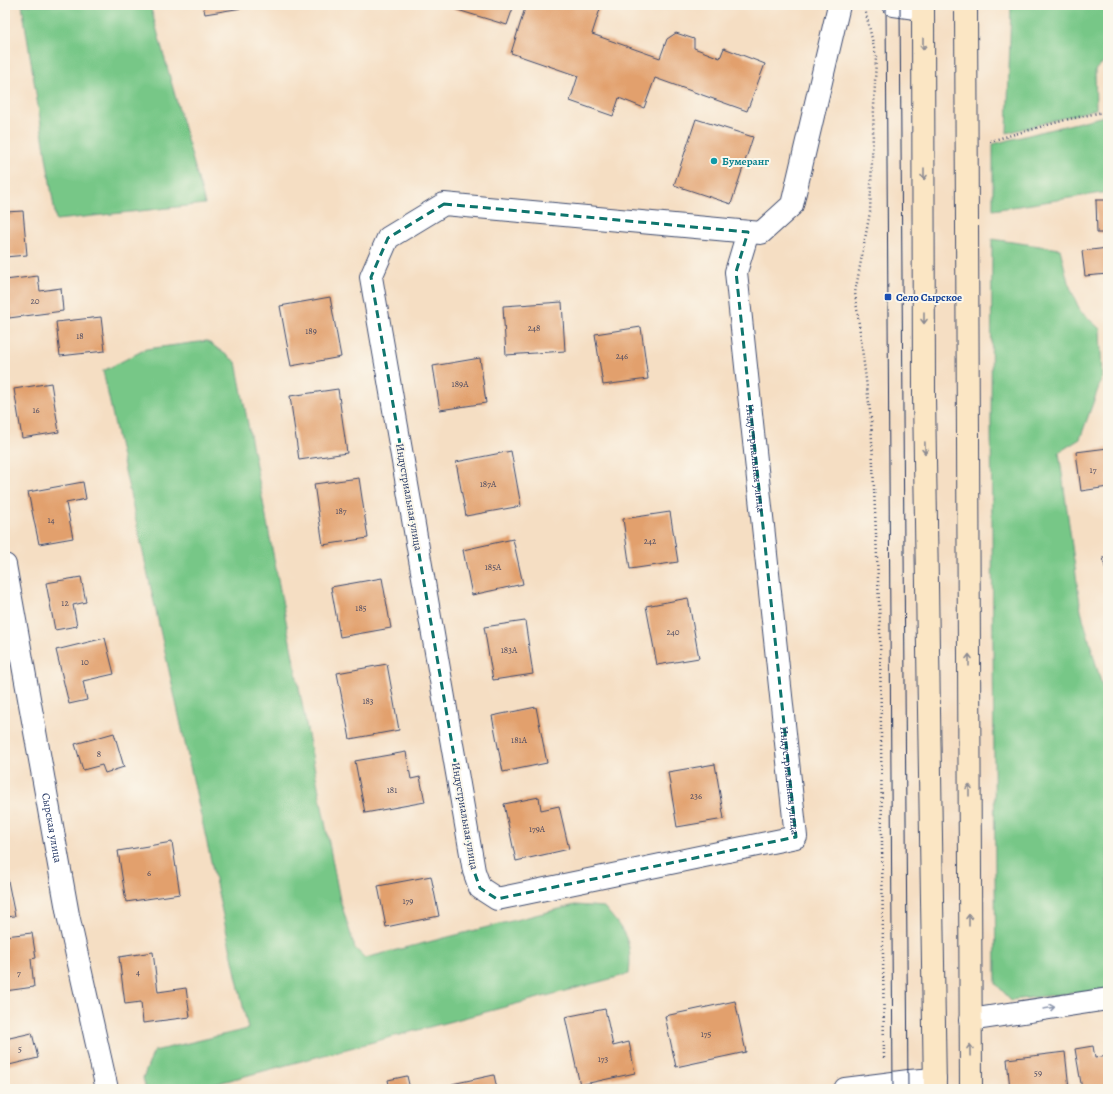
<svg xmlns="http://www.w3.org/2000/svg" width="1113" height="1094" viewBox="0 0 1113 1094" font-family="Alegreya,serif">
	<style>
		.green { fill: #77c787; stroke: #497b72 }
		.building { fill: #e2a06d }
		.lines { fill: none; stroke-linecap: round; stroke-linejoin: round }
		.minor-casing { stroke: #3c496d; stroke-width: 24 }
		.secondary-casing { stroke: #3c496d; stroke-width: 24 }
		.path { stroke: #3c496d; stroke-width: 2.5; stroke-dasharray: 1 3; stroke-linecap: butt }
		.minor { stroke: #fff; stroke-width: 22 }
		.secondary { stroke: #fbe6c4; stroke-width: 22 }
		.tram { stroke: #1b2f5e; stroke-width: 1 }
		.oneway { stroke: #8b8a91 }
		.oneway2 { stroke: #8d97ae }
		.marked { fill: none; stroke: #0f766e; stroke-width: 3; stroke-dasharray: 8 5; stroke-linejoin: round }
		.culture-dot { fill: #0f9aa8; stroke: #fbf7ec; stroke-width: 1.5 }
		.transit-dot { fill: #1a4fb4; stroke: #fbf7ec; stroke-width: 1.5 }
		.labels { text-anchor: middle; dominant-baseline: central; stroke-width: 4; stroke-linejoin: round; paint-order: stroke }
		.number-label { font-size: 9px; fill: #4d4b62 }
		.culture-label { font-size: 11px; font-weight: bold; fill: #0d838f; stroke: #fbf7ec; text-anchor: start }
		.transit-label { font-size: 11px; font-weight: bold; fill: #164399; stroke: #fbf7ec; text-anchor: start }
		.street-label { font-size: 11px; fill: #1b2f5e; stroke: #fbf7ec }
	</style>
	<rect width="100%" height="100%" fill="#fbf7ec"/>
	<filter id="ink" filterUnits="userSpaceOnUse"><feTurbulence type="fractalNoise" baseFrequency=".025" numOctaves="2"/><feDisplacementMap in="SourceGraphic" scale="8" xChannelSelector="R" yChannelSelector="G"/><feConvolveMatrix kernelMatrix="1 2 1 2 8 2 1 2 1" color-interpolation-filters="sRGB"/></filter>
	<filter id="wash" filterUnits="userSpaceOnUse"><feTurbulence type="fractalNoise" baseFrequency=".012" numOctaves="4" result="noise"/><feDisplacementMap in="SourceGraphic" scale="16" xChannelSelector="R" yChannelSelector="G"/><feGaussianBlur stdDeviation="0.9" result="paint"/><feColorMatrix in="noise" values="0 0 0 0 0 0 0 0 0 0 0 0 0 0 0 0 0 1.4 0 .05"/><feComposite in="paint" operator="in"/></filter>
	<g filter="url(#wash)">
		<rect width="100%" height="100%" fill="#f5dec3"/>
		<path class="green" d="M22,5h128l55,199 -149,16z
			M1011,5h97v53l-13,12 1,39 -89,24z
			M1108,115v77l-115,18v-66z
			M992,239l68,10 8,33 12,29 20,18 2,49 -22,61 -21,13 22,159 27,96v282l-97,11 -15,-16 -5,-564z
			M207,341l29,21 104,538 15,48 10,10 210,-53 29,2c20,24 29,33 25,67l-433,115h-50l-3,-11 11,-27 94,-22 -145,-658 43,-22z"/>
		<g id="blocks">
			<path class="building" d="M203,5h39v3l-37,6z
				M452,5h62l-7,20 -56,-17z
				M526,5h61l13,4 -8,25 68,24 7,-19 9,-6 18,6v9l26,10 4,-10 41,16 -18,47 -92,-33 -11,30 -25,-10 -6,18 -43,-15 8,-25 -67,-23z
				M696,119l57,18 -22,67 -57,-19z
				M1096,200h12v33h-11z
				M23,211l4,44 -22,2v-45z
				M1108,248v26l-23,2 -3,-25z
				M38,276l2,15 21,-3 2,23 -54,7 -4,-38z
				M330,297l11,60 -50,9 -11,-60z
				M562,302l3,49 -59,4 -3,-49z
				M101,317l4,34 -45,5 -4,-34z
				M641,327l7,52 -45,6 -8,-51z
				M480,358l6,45 -46,7 -7,-44z
				M51,383l8,49 -37,6 -8,-49z
				M338,389l9,64 -48,7 -9,-64z
				M1108,448v39l-27,4 -5,-39z
				M511,451l10,55 -55,10 -10,-54z
				M359,478l9,60 -45,7 -9,-61z
				M83,482l3,17 -20,4 7,35 -34,6 -11,-52z
				M670,512l8,50 -48,7 -7,-50z
				M513,539l10,45 -51,11 -9,-45z
				M1108,556v21h-1l-4,-20z
				M81,577l5,25 -13,3 4,21 -22,4 -9,-47z
				M382,578l9,50 -51,9 -9,-50z
				M688,598l11,60 -42,7 -11,-59z
				M525,621l8,53 -40,6 -9,-53z
				M105,638l9,36 -31,7 4,19 -18,4 -13,-54z
				M387,664l12,66 -49,9 -13,-66z
				M536,707l11,56 -44,9 -11,-56z
				M114,733l10,34 -19,6 -3,-8 -19,5 -8,-26z
				M406,752l5,27 9,-2 5,25 -60,11 -10,-52z
				M715,764l9,55 -47,8 -9,-55z
				M539,797l2,13 18,-4 10,43 -53,12 -12,-57z
				M172,842l8,52 -54,8 -8,-51z
				M5,866l10,50 -10,1z
				M431,876l8,40 -53,11 -8,-41z
				M32,933l4,25 -5,1 3,28 -29,4v-55z
				M153,952l5,40 28,-4 4,29 -47,6 -2,-21 -16,2 -6,-47z
				M735,1001l11,51 -70,15 -11,-51z
				M605,1009l8,37 16,-4 6,31 -55,12 -15,-68z
				M32,1033l6,25 -33,8v-27z
				M1093,1046l2,12 13,-2v33h-26l-7,-40z
				M1065,1052l4,36 -59,1 -3,-30z
				M494,1075l3,14h-43l-2,-5z
				M407,1076l3,13h-20l-2,-9z"/>
		</g>
	</g>
	<g filter="url(#ink)">
		<use href="#blocks" fill-opacity="0" stroke="#3c496d" stroke-width="1"/>
		<g class="lines">
			<defs>
				<g id="minor">
					<path d="M894,5l29,4"/>
					<path id="s1" d="M748,232l-12,40 60,565 -299,62 -17,-11 -6,-17 -103,-594 17,-39 56,-34 317,29 31,-28 47,-200"/>
					<path id="s2" d="M5,565l63,350 39,174"/>
					<path d="M970,1020l138,-21"/>
					<path d="M845,1089l64,-8 26,-2"/>
				</g>
				<path id="secondary" d="M923,5l1,391 11,693
					M966,5l5,1084"/>
			</defs>
			<use href="#minor" class="minor-casing"/>
			<use href="#secondary" class="secondary-casing"/>
			<path class="path" d="M864,5l12,51 -6,156 -15,81 16,126 9,207 4,434
				M990,141l79,-22 39,-8"/>
			<use href="#minor" class="minor"/>
			<use href="#secondary" class="secondary"/>
			<path class="tram" d="M886,5l7,1084
				M900,5l8,1084"/>
		</g>
		<defs><path id="oneway-shaft" d="M-6 0H5M1.5-3L5.5 0L1.5 3" fill="none" stroke-width="1.6" stroke-linecap="round" stroke-linejoin="round"/></defs>
		<g class="oneway">
			<use href="#oneway-shaft" transform="translate(923 44) rotate(90)"/>
			<use href="#oneway-shaft" transform="translate(924 174) rotate(90)"/>
			<use href="#oneway-shaft" transform="translate(924 318) rotate(90)"/>
			<use href="#oneway-shaft" transform="translate(925 448) rotate(89)"/>
			<use href="#oneway-shaft" transform="translate(969 660) rotate(-90)"/>
			<use href="#oneway-shaft" transform="translate(969 790) rotate(-90)"/>
			<use href="#oneway-shaft" transform="translate(969 920) rotate(-90)"/>
			<use href="#oneway-shaft" transform="translate(970 1050) rotate(-91)"/>
		</g>
		<use class="oneway2" href="#oneway-shaft" transform="translate(1049 1008) rotate(-9)"/>
	</g>
	<path class="marked" d="M444,204l304,28 -12,40 60,565 -299,62 -17,-11 -6,-17 -103,-594 17,-39z"/>
	<circle class="culture-dot" cx="714" cy="161" r="4"/>
	<rect class="transit-dot" x="884" y="293" width="8" height="8" rx="2"/>
	<g class="labels">
		<g class="number-label">
			<text x="35" y="301">20</text>
			<text x="534" y="328">248</text>
			<text x="311" y="331">189</text>
			<text x="80" y="336">18</text>
			<text x="622" y="356">246</text>
			<text x="460" y="384">189А</text>
			<text x="36" y="410">16</text>
			<text x="1093" y="470">17</text>
			<text x="488" y="484">187А</text>
			<text x="341" y="511">187</text>
			<text x="51" y="520">14</text>
			<text x="650" y="541">242</text>
			<text x="493" y="567">185А</text>
			<text x="65" y="603">12</text>
			<text x="361" y="608">185</text>
			<text x="673" y="632">240</text>
			<text x="509" y="650">183А</text>
			<text x="85" y="662">10</text>
			<text x="368" y="701">183</text>
			<text x="519" y="740">181А</text>
			<text x="99" y="754">8</text>
			<text x="392" y="790">181</text>
			<text x="696" y="796">236</text>
			<text x="537" y="829">179А</text>
			<text x="149" y="873">6</text>
			<text x="408" y="901">179</text>
			<text x="138" y="972">4</text>
			<text x="19" y="973">7</text>
			<text x="706" y="1034">175</text>
			<text x="20" y="1049">5</text>
			<text x="603" y="1059">173</text>
			<text x="1038" y="1073">59</text>
		</g>
		<g class="culture-label">
			<text x="722" y="161">Бумеранг</text>
		</g>
		<g class="transit-label">
			<text x="896" y="297">Село Сырское</text>
		</g>
		<g class="street-label">
			<text stroke="none"><textPath href="#s1" startOffset="229">Индустриальная улица</textPath></text>
			<text transform="translate(409 497) rotate(80)">Индустриальная улица</text>
			<text stroke="none"><textPath href="#s1" startOffset="553">Индустриальная улица</textPath></text>
			<text transform="translate(465 816) rotate(80)">Индустриальная улица</text>
			<text stroke="none"><textPath href="#s2" startOffset="267">Сырская улица</textPath></text>
		</g>
	</g>
	<rect width="1113" height="1094" fill="none" stroke="#fbf7ec" stroke-width="20"/>
</svg>
